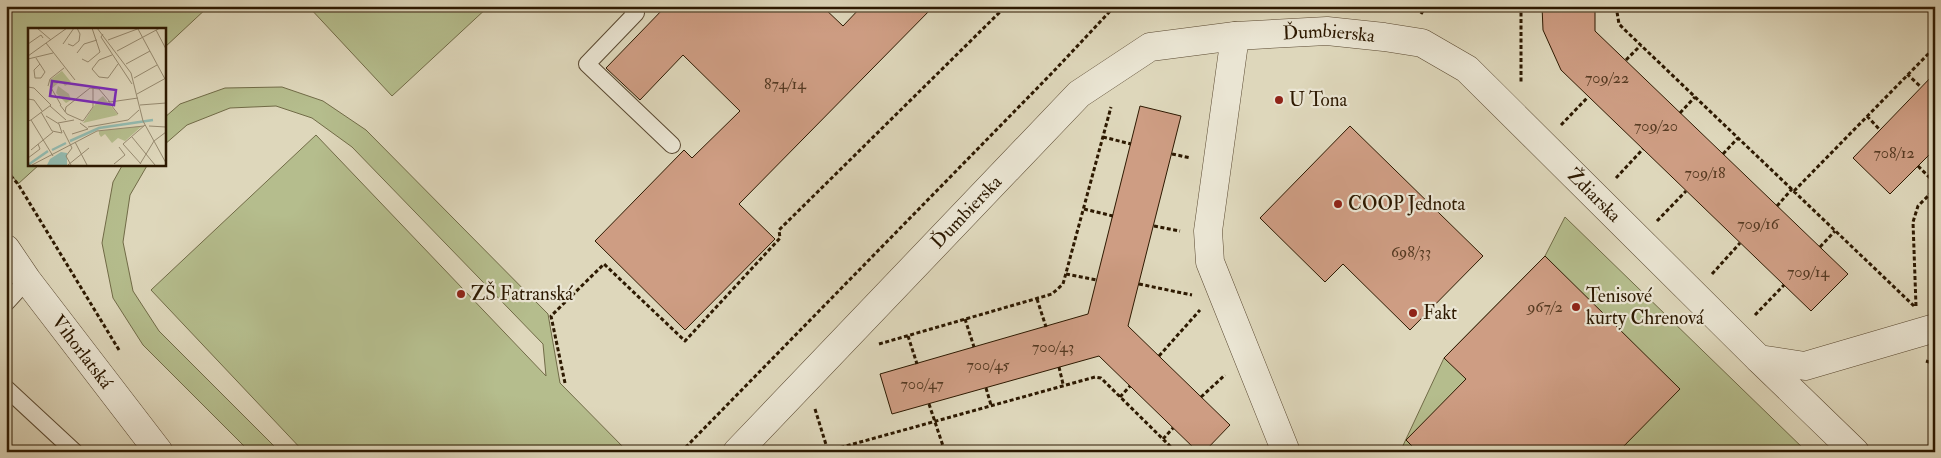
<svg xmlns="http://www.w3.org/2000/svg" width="1941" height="458" viewBox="0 0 1941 458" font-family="'IM FELL Double Pica',serif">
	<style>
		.green { fill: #b5bd8d; stroke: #716b47 }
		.building { fill: #ce9d83; stroke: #2d1901 }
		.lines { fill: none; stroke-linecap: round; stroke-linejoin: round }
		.service-casing { stroke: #594830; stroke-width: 18 }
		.minor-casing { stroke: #594830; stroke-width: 29 }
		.path { stroke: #2d1901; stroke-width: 3; stroke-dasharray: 4 2.5; stroke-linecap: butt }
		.service { stroke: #eae5d3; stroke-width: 16 }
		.minor { stroke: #eae5d3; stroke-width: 28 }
		.poi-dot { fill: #8f2418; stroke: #eae5d3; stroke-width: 2 }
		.labels { text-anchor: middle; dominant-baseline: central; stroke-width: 4.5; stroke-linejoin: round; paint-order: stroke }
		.number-label { font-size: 16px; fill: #553a22 }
		.street-label { font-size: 19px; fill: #2d1901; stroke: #eae5d3 }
		.poi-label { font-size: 19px; fill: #2d1901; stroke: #eae5d3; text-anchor: start }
		.inset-river { fill: none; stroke: #93baaf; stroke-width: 2.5 }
		.inset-road { fill: none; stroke: #978b71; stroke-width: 1 }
		.view { fill: #7b2cbf; fill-opacity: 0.15; stroke: #7b2cbf; stroke-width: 2.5 }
		.inset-edge { fill: none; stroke: #2d1901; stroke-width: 2.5 }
	</style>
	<rect width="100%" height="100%" fill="#ded7bb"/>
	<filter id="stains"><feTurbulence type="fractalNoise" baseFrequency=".004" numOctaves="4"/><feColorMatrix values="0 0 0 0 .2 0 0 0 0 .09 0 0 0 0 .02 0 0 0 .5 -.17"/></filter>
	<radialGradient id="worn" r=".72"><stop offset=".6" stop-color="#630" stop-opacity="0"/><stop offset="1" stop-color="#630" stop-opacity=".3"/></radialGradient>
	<path class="green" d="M6,6h203l-45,42v-19h-135v135h11l-22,20 -12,-18z
		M308,6h181l-97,90z
		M282,87l41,14 43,29 182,184 12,69 68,69h-324l-153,-162 165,-155 230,241 -3,-32 -191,-197 -40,-29 -36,-12 -46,2 -43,17 -23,20v-27l16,-14 45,-16z
		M123,164h25l-18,31 -7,47 10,49 26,40 121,121h-30l-107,-107 -30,-47 -11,-55 11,-61z
		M1565,217l242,235h-407l44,-94 101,-102z"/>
	<path class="building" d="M666,6h156l21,20 19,-20h72l-195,198 36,35 -90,91 -90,-89 89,-91 8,8 48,-47 -57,-56 -43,45 -34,-32z
		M1542,6h53v25l253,243 -37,37 -250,-241 -18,-40z
		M1935,73v76l-45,45 -37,-36z
		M1140,106l41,10 -53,210 102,99 -26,27h-6l-99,-96 -207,58 -12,-40 208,-60z
		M1350,126l133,130 -73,74 -67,-66 -18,18 -65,-64z
		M1545,256l135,133 -62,63h-200l-12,-12 60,-61 -22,-21z"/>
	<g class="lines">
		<defs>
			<path id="service" d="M630,6l6,7 -49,51 85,81
				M6,303l21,-23
				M6,388l69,64"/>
			<g id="minor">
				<path d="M1235,36l-27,195 2,31 76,190"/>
				<path id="s1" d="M6,249l21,31 132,172"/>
				<path d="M1759,359l96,93"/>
				<path id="s2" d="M737,452l342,-358 71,-47 85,-11 92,-5 57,6 38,6 45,26 292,290 46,7 130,-38"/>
			</g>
		</defs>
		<use href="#service" class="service-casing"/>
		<use href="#minor" class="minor-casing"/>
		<path class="path" d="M1521,6v77
			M1616,6l3,18 7,7 288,275
			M1805,6l3,3 3,-3
			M1421,14l5,-8
			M1626,60l15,-15
			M1907,74l14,13
			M1680,113l15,-16
			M1867,116l13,14
			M1561,125l27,-28
			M1103,137l28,7
			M1172,154l19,4
			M1723,154l15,-16
			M1918,166l17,17
			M6,171l12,13 101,166
			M1616,178l27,-29
			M1794,191l141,-144
			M1777,206l15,-17
			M1084,209l29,7
			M1657,221l29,-30
			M1154,226l26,5
			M1820,247l15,-16
			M1066,274l31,6
			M1712,274l28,-31
			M1139,284l53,11
			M1037,299l9,28
			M1916,306l-3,-84 5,-16 17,-17
			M1755,315l29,-30
			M965,319l9,28
			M908,336l9,28
			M879,344l173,-50 11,-10 48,-177
			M1159,356l41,-46
			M1926,361l9,3
			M1059,367l4,17
			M565,383l-14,-67 53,-52 81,77 95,-103 -1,-8 227,-224
			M986,388l5,17
			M1120,397l10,-11
			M1201,397l24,-22
			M929,404l16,48
			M815,409l13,42
			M1163,439l10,-11
			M828,451l267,-74 6,1 75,74
			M681,452l371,-379 63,-67"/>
		<use href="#service" class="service"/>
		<use href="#minor" class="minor"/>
	</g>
	<g class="poi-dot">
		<circle cx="1279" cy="100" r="5"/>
		<circle cx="1338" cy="204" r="5"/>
		<circle cx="461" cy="294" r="5"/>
		<circle cx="1576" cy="307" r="5"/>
		<circle cx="1413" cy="313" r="5"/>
	</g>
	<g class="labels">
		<g class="number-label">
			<text x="1607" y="78">709/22</text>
			<text x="785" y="84">874/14</text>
			<text x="1656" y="126">709/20</text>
			<text x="1894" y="153">708/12</text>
			<text x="1705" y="173">709/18</text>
			<text x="1758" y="224">709/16</text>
			<text x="1411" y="252">698/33</text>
			<text x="1808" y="272">709/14</text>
			<text x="1545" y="307">967/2</text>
			<text x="1053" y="347">700/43</text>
			<text x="988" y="365">700/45</text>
			<text x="922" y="384">700/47</text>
		</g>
		<g class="street-label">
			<text stroke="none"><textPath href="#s2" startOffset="760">Ďumbierska</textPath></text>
			<text stroke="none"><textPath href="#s2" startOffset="1085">Ždiarska</textPath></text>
			<text stroke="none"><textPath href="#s2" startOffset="332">Ďumbierska</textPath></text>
			<text stroke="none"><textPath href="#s1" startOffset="128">Vihorlatská</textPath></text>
		</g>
		<g class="poi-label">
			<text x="1289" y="100">U Tona</text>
			<text x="1348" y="204">COOP Jednota</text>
			<text x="471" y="294">ZŠ Fatranská</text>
			<text x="1586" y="296">Tenisové<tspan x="1586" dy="22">kurty Chrenová</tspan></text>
			<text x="1423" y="313">Fakt</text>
		</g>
	</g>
	<g transform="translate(28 28)">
		<rect width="138" height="138" fill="#ded7bb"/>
		<path d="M34,43l9,11 -6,4 -4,-5 -9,7 -2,-8zM30,58l11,8 2,6 -5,3 -10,-10zM75,68l15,19 -35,8 15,-23zM114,98l-17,15 -7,-3 -6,5 -7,-9 -4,3 -2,-3v-3z" fill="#b5bd8d"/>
		<path d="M33,124l6,1v12h-20l3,-6z" fill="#93baaf"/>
		<path class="inset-river" d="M42,113l29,-13 54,-8M24,122l14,-7M0,137l20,-14"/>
		<path class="inset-road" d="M9,0l14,12M69,0l34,45 12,48 23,42M110,1l27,50M128,2l10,19M75,6l-2,3 31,47M80,12l32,-12M18,15l29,37M0,16l13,-9 2,3M35,16l11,-16M40,16l5,2 6,-5 1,-7 -3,-6M89,23l43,-23M49,25l7,-9 13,-4M84,27l-13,5 -7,9 7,8 9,1 10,-14M0,28l39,-28M8,30l9,14 -4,6h-6l-1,-8 6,-6M0,31l25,-6M54,31l6,3 12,-10 -8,-24M98,36l24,-13M106,50l23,-13M20,58l2,-7 14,-11M22,58l11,19M0,59l6,1 17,17 -20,15M109,66l29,-16M0,71l6,1 8,11M80,73l10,13M32,77l7,9 16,7 10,-14v-19M112,77l26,-2M22,78l16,14M13,84l11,19 10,2 -3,-9 -13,-8M37,84l1,-5 24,-19 9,1 11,13 28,-4M0,93l3,-1 22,36M30,95l16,-3M121,98l17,1M60,99l40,-7 11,-10M35,102l9,18 -6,8 5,9M44,106l16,-5 -8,-6M104,109l23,28M47,114l12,23M95,116l22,-19M95,116l18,20M3,122l22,-18M0,130l12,-9 -2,-5M86,136l11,-9 -6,-8M112,136l14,-23 12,-9M4,137l65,-34 47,-5M40,137l21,-17"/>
		<path class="view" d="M24,53l64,9 -2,15 -64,-9z"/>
		<rect width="138" height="138" class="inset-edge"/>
	</g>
	<rect width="1941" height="458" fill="none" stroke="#ded7bb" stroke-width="25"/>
	<rect x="8" y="8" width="1926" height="443" fill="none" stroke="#2d1901" stroke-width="2.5"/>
	<rect x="12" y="12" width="1916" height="433" fill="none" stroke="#2d1901"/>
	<rect width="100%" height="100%" filter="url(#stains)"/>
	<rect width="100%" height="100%" fill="url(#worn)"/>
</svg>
